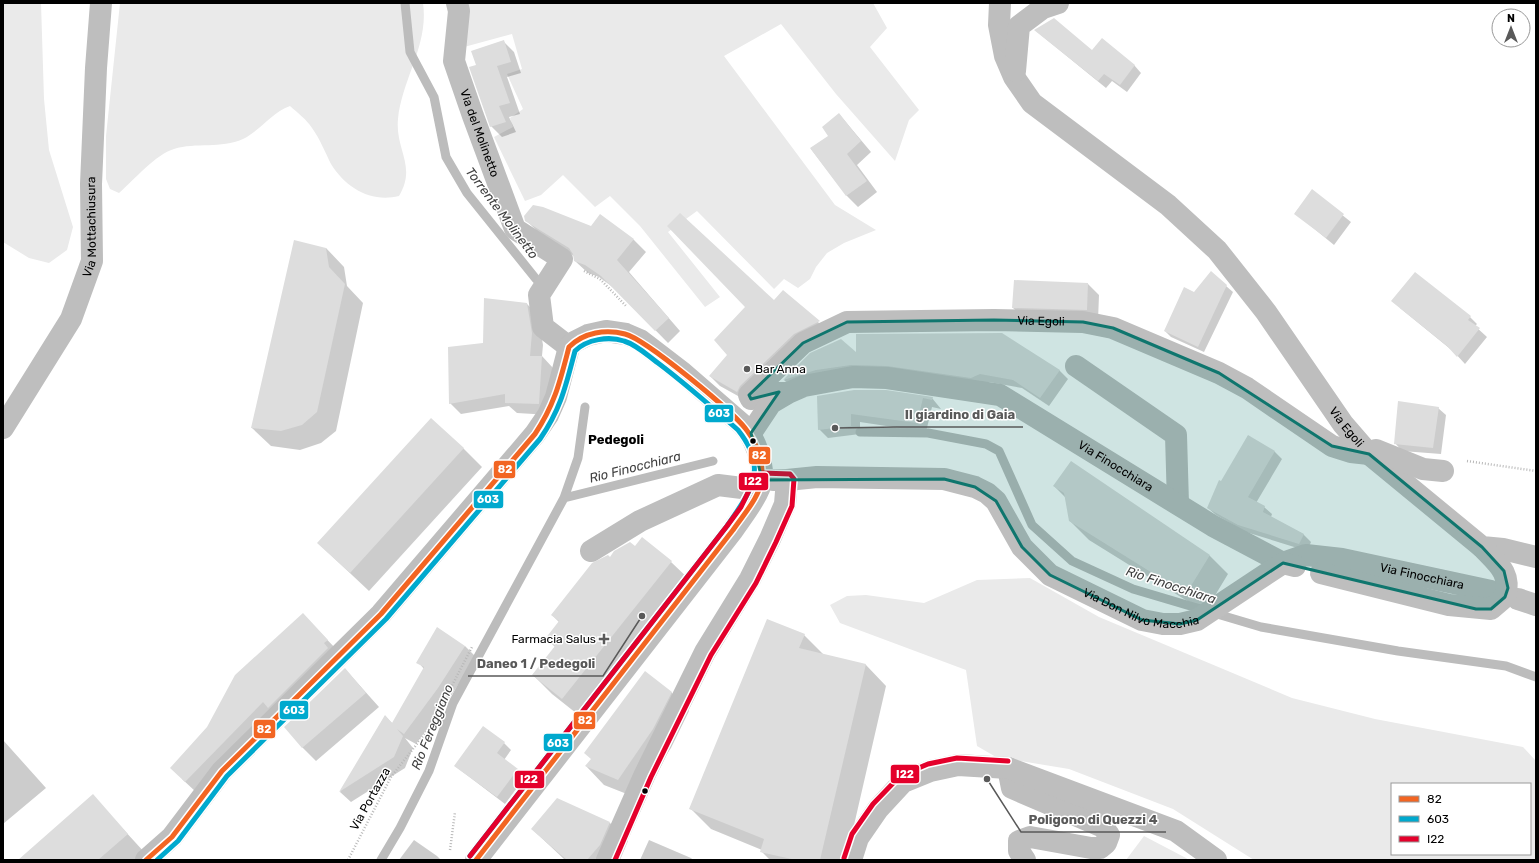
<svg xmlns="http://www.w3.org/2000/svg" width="1539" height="863" viewBox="0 0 1539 863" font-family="Rubik,sans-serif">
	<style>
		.green { fill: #eaeaea; fill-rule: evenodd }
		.shadow { fill: #0003 }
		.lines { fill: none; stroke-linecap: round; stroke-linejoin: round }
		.stream { stroke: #bcbcbc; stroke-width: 9 }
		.building { fill: #ddd }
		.path { stroke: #b8b8b8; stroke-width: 2.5; stroke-dasharray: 1 2; stroke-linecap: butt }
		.minor { stroke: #bebebe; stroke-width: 22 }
		.minor-bridge { stroke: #bebebe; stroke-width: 22 }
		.bus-1-casing { stroke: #fff; stroke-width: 8 }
		.bus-2-casing { stroke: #fff; stroke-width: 8 }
		.bus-3-casing { stroke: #fff; stroke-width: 8 }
		.bus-1 { stroke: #f26522; stroke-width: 5 }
		.bus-2 { stroke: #00a9ce; stroke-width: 5 }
		.bus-3 { stroke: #e4002b; stroke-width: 5 }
		.marked { fill: #0f766e; fill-opacity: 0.2; stroke: #0f766e; stroke-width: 3; stroke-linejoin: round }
		.poi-dot { fill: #595959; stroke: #fff; stroke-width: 1.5 }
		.bus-dot { fill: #000; stroke: #fff; stroke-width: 1.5 }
		.labels { text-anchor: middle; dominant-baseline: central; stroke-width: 3; stroke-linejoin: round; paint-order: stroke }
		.street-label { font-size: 12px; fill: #000; stroke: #fff }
		.poi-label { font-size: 12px; fill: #000; stroke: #fff; text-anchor: start }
		.water-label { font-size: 13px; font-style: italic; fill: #414141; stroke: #fff }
		.neighbourhood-label { font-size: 13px; font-weight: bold; fill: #000; stroke: #fff }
		.leader { fill: none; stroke: #595959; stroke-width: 1.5 }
		.callout-dot { fill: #595959; stroke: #fff; stroke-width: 1.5 }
		.callout-label { font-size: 13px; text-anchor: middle; font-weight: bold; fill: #595959; stroke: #fff; stroke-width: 3; stroke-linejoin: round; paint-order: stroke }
		.line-badge { stroke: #fff; stroke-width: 1.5 }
		.badge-label { font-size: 11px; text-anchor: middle; font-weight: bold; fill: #fff }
	</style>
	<rect width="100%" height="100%" fill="#fff"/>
	<path class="green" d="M3,3h38l3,96 5,51 24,77 -6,23 -18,13 -20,-5 -26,-16z
		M120,3h303c6,42 -21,76 -25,116 -3,31 19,47 1,77 -28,7 -53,-8 -68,-32 -6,-12 -11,-25 -19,-36 -5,-8 -14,-15 -22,-22 -19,7 -29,24 -47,33 -22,10 -47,3 -69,10 -18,5 -40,31 -55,44l-9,-4 -4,-10v-43z
		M463,3h410l14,25 -17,19 49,63 -10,10 -14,41 -59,-67 -55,-70 -57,32 111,149 41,25 -32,13 -17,10 -11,14 -6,12 -12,9 -14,-9 -10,10 -77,-78 -29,21 52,65 -15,10 -65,-81 -30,-30 -15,11 -32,-32 -22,20 -16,6 -31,-64 19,-10 -3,-9 13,-9 -16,-35 15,-5 -10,-35 -48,13z
		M1030,578l69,39 193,81 83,21 148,28 13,14v99h-282l-81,-51 -104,-40 -73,-12 -19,-11 -11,-76 -126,-47 -10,-18 17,-9 19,-1 58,8 53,-23zM1392,784h138v70h-138z
		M1144,836l42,22 3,2h-63z"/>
	<path class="shadow" d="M1036,31l98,34 7,8 -14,19 -15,-11 -6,7z
		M503,41l11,11 7,21 -14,4 13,37 -11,3 7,15 -14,5 -11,-11 -14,-60z
		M839,114l32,38 -14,13 20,27 -19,15 -11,-11 -36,-47 19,-13z
		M1312,191l39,31 -17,23 -39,-32z
		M600,215l34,25 12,12 -17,20 51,59 -12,12 -54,-55 -15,-11 -11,-4 -13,-12 -1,-5 -35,-23 -13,-13 66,7z
		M326,248l18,19 3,19 16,17 -27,128 -15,12 -21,7 -29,-4 -19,-18z
		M1088,284l11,11 -1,26 -74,-3 -11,-10z
		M1226,286l7,6 -29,60 -33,-15 -6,-6 29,-38z
		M783,291l45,40 -81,70 -27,-15 -10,-10 19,-21 17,-48 29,-6z
		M527,304l11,11 5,30 -1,11 11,12 -3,47 -33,-2 -8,-7 -48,8 -11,-11 34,-59z
		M1400,308l70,9 7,7 -2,2 12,11 -22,27 -11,-12z
		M811,354h46l202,16 9,9 -19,27 -27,-18 -33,-6 -197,6 -8,-8z
		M854,391l78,7 9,11 -9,-2 -6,25 -66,-10v12l-32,4 -9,-9z
		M1438,408l8,7 -5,39 -39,-3 -7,-8z
		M1248,436l27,16 7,7 -26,44 8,4 8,7 -1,3 32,17 8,8 -4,9 -61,-19 -30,-17 -8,-7z
		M463,448l19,19 -113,124 -51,-48z
		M1071,462l139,94 18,18 -23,38 -116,-72 -19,-19 -4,-23 -12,-12z
		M635,547l36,15 19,18 -109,137 -29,-23 -19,-19 22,-28 -8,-8 12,-17 -7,-7 58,-57z
		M314,626l24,25 -142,141 -14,-13z
		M804,635l20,20 42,10 20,21 -40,174h-76l-8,-8v-2l-51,-21 -21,-21z
		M465,646l11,11 -27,42 -33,45 -11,-6 8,10 -8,20 -54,34 -11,-10 45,-76 8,8 31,-55 -6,-7z
		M345,669l34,38 -63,54 -14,-14z
		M671,692l18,19 -18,37 -34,50 -33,-13 -18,-19z
		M3,740l43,48 -43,36z
		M504,743l7,7 -7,10 21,17 -20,27 -50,-38z
		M93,796l52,57 -8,7h-113z
		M610,823l18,18 -8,19h-55l-33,-31z
		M414,840l23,16 4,4h-42z
		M649,840l42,18 2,2h-53z"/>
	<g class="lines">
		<path class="stream" d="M405,3l5,49 24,45 12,60 21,36 69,86
			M860,432l68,1 58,11 13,7 33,74 40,36 61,28 128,38 137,24 108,15 30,11
			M564,498l149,-37
			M381,860l19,-32 29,-57 24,-68 111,-205 14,-40 7,-51"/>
	</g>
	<path class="building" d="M1054,18l38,32 10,-12 33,27 -15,20 -16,-11 -6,7 -64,-51z
		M504,40l7,22 -14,4 13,37 -11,3 7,16 -16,5 -21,-60 7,-2 -5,-14z
		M839,113l22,28 -14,13 20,27 -21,15 -36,-48 18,-12 -6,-9z
		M1312,189l32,25 -18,24 -32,-24z
		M533,205l10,2 48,19 9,-12 34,25 -17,21 52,58 -14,13 -54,-55 -16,-11 -11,-4 -1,-7 -4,-6 -44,-27 -1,-5z
		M680,213l94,87 9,-10 37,31 -26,13 -54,52 -3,6 -28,-16 18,-21 -13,-15 31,-33 -78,-81z
		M294,240l32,8 3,19 16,17 -28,128 -15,13 -21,6 -30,-3z
		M1211,271l16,14 -29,62 -34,-16 20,-44 10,5z
		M1415,272l56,44 -3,4 12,8 -23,29 -10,-11 -56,-45z
		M1014,280l74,3 -1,27 -75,-2z
		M484,298l43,5 5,30 -2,23h12l-3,48 -34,-1v-9l-56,10 -1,-57 35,-4z
		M1002,333l58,37 -20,28 -27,-18 -33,-6 -9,4 -84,-12 -36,-1 -35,5 -33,10 27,-27 31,-14 15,13v-18z
		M854,390h32l47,7 -1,3 -9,-2 -6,25 -66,-9v12l-33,4 -1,-34z
		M1398,401l41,6 -6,41 -39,-4z
		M431,418l33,30 -114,125 -33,-30z
		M1248,435l27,16 -27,46 17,9 -2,6 41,22 -5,10 -61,-19 -31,-17 12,-28 2,1z
		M1071,461l139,94 -24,39 -117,-73 -5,-28 -11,-7z
		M642,537l30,24 -110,138 -30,-24 23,-29 -10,-7 14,-18 -8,-6 41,-52 16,-8 2,2 4,-6 16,-9 5,4z
		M303,613l25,27 -4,3 4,5 -60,60 -5,-6 -78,80 -15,-14 37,-41 28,-52z
		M767,619l38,15 -6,14 67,16 -46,196h-24l-36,-8 4,-13 -75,-30z
		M437,627l28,19 -27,42 -34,46 -7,-5 6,7 -9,21 -55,35 46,-77 7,8 32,-56 -8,-4z
		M345,668l21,25 -64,55 -18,-21z
		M645,671l27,21 -19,37 -35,51 -33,-14 6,-7 -7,-6z
		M483,726l22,16 -8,11 21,16 -21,28 -43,-31z
		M93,794l35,40 -30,26h-80z
		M557,798l53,24 -10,23 -13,15h-20l-36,-31z"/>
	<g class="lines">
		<path class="path" d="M584,271l16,8 27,28
			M1467,461l69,10
			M450,850l5,-38
			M348,860l43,-83 40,-51 41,-79"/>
		<g class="minor">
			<path id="s1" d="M457,3l2,8 -5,50 19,55 42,113 47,30 -23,36 4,32 26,20"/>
			<path id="s2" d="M1000,3l-1,22 6,31 9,21 18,26 136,102 49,45 49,62 77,112 26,30 113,93 21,2 33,8"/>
			<path d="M1015,71l4,-45 24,-18 15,-5"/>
			<path d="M1076,366l100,69 2,69"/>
			<path id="s3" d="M784,393h-8l-25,6 -2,-4 54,-52 44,-21 147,-2 89,2 30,6 106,45 28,15 85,58 19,6 18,2"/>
			<path id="s4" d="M3,428l68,-109 21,-58 -1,-77 5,-116 5,-65"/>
			<path id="s5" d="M751,433l20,-30 17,-10 16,-7 49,-9 34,1 113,17 213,131 70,37 23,-8 36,4 149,32"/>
			<path d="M1376,450l47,19 20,2"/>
			<path id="s6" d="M787,480l30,-3 127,2 31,8 12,6 9,8 26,46 28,28 92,45 21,4h17l17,-4 86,-57 12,3"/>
			<path d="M591,551l49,-30 78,-36 40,5"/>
			<path d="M1518,599l18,6"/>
			<path d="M1008,768l4,20 91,39 6,8 -3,8 -6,5h-9l-61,-11 -11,4v10l6,9"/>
			<path d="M146,860l26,-23 50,-66 159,-157 154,-180 13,-19 8,-18 13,-50 5,-5 14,-7 18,-4 20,3 14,6 43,33 60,52c12,13 20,36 19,54 -2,15 -21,39 -29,51l-257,330"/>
			<path d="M607,860l38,-86 60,-122 45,-73 20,-40 15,-35 2,-24h-14"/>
			<path d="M851,860l7,-22 20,-29 25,-27 27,-11 28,-6 50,3 168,63 40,29"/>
		</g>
		<path class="minor-bridge" d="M1321,573l128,32 42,4 14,-12c7,-24 -8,-34 -23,-50"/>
		<defs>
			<path id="bus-1" d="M146,860l26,-23 50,-66 159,-157 154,-180c20,-30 25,-53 34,-87 15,-15 37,-18 56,-13 20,5 111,79 123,98 9,12 15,30 14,45 -1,19 -19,38 -29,53l-257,330"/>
			<path id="bus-2" d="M157,860l21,-19 49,-65 159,-157 154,-180c21,-30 26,-54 35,-88 12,-12 34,-15 49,-10 13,4 23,14 34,22 28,21 54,44 80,67 31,39 13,61 -11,96l-257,330"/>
			<path id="bus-3" d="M470,856l257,-330 14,-19 15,-31 5,-3 29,1 4,5 -2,27 -16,36 -20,41 -45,72 -60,122 -36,83
				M844,858l8,-24 21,-30 27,-28 28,-12 29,-6 51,3"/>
		</defs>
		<use href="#bus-1" class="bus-1-casing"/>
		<use href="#bus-2" class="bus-2-casing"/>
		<use href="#bus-3" class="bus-3-casing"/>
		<use href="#bus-1" class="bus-1"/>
		<use href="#bus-2" class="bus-2"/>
		<use href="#bus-3" class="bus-3"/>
	</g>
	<path class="marked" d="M994,320l89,2 30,6 106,45 113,73 37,8 113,93 22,24 4,17 -3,9 -14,12h-15l-193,-46 -86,57 -17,4 -38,-4 -92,-45 -28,-28 -26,-46 -21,-14 -31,-8 -182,1 -11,-47 28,-41 -28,7 -2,-4 54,-52 44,-21z"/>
	<g class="poi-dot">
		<circle cx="747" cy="369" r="4"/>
		<path d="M602 633h4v4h4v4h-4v4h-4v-4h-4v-4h4z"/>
	</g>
	<g class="bus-dot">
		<circle cx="753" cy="441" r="3.5"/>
		<circle cx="645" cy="791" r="3.5"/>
	</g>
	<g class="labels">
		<g class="street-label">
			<text stroke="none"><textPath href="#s1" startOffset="135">Via del Molinetto</textPath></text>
			<text stroke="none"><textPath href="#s4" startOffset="224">Via Mottachiusura</textPath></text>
			<text stroke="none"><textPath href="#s3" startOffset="356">Via Egoli</textPath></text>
			<text stroke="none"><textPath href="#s2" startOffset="564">Via Egoli</textPath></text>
			<text stroke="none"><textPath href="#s5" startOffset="407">Via Finocchiara</textPath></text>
			<text stroke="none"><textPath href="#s5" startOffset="743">Via Finocchiara</textPath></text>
			<text stroke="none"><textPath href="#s6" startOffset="406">Via Don Nilvo Macchia</textPath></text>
			<text transform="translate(370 799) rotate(-61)">Via Portazza</text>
		</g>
		<g class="poi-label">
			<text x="755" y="369">Bar Anna</text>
			<text x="596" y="639" text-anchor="end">Farmacia Salus</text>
		</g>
		<g class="water-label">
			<text transform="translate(502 213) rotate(53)">Torrente Molinetto</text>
			<text transform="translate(635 467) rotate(-14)">Rio Finocchiara</text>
			<text transform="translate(1171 585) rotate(18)">Rio Finocchiara</text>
			<text transform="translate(432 727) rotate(-68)">Rio Fereggiano</text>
		</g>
		<g class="neighbourhood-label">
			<text x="616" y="439">Pedegoli</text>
		</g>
	</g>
	<path class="leader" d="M835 428L897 427H1023M642 616L603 676H468M987 779L1021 832H1166"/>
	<g class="callout-dot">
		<circle cx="835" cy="428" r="4"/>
		<circle cx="642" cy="616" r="4"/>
		<circle cx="987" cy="779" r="4"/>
	</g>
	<g class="callout-label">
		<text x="960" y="419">Il giardino di Gaia</text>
		<text x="536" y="668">Daneo 1 / Pedegoli</text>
		<text x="1093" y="824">Poligono di Quezzi 4</text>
	</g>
	<g class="line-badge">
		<rect x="704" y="404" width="30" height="19" rx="4" fill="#00a9ce"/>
		<rect x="748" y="446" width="23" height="19" rx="4" fill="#f26522"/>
		<rect x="493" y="460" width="23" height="19" rx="4" fill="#f26522"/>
		<rect x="738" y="472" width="31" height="19" rx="4" fill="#e4002b"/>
		<rect x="473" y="490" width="31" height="19" rx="4" fill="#00a9ce"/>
		<rect x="279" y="700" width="30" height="20" rx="4" fill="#00a9ce"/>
		<rect x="573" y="711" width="23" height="19" rx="4" fill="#f26522"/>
		<rect x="253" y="719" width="23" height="20" rx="4" fill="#f26522"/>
		<rect x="543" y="733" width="30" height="19" rx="4" fill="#00a9ce"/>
		<rect x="890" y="764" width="30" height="20" rx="4" fill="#e4002b"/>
		<rect x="514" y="770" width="31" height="19" rx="4" fill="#e4002b"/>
	</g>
	<g class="badge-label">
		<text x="719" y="417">603</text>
		<text x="759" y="459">82</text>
		<text x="505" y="473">82</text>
		<text x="753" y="485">I22</text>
		<text x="488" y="503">603</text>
		<text x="294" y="714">603</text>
		<text x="585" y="724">82</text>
		<text x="264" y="733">82</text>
		<text x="558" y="747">603</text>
		<text x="905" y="778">I22</text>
		<text x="529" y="783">I22</text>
	</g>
	<rect width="1539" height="863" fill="none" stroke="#000000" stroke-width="8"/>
	<rect x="1391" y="783" width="140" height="72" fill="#ffffff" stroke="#999999"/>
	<rect x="1399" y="796" width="20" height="6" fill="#f26522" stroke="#999999"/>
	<text x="1427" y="803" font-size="12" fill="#000000">82</text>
	<rect x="1399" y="816" width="20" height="6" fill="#00a9ce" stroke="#999999"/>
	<text x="1427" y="823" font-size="12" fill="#000000">603</text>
	<rect x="1399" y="836" width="20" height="6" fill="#e4002b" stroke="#999999"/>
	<text x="1427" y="843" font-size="12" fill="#000000">I22</text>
	<g transform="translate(1511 28)"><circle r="19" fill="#ffffff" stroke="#999999"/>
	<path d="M0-3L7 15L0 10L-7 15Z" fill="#595959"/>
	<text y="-6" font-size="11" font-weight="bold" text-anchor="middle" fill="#000000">N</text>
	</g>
</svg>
